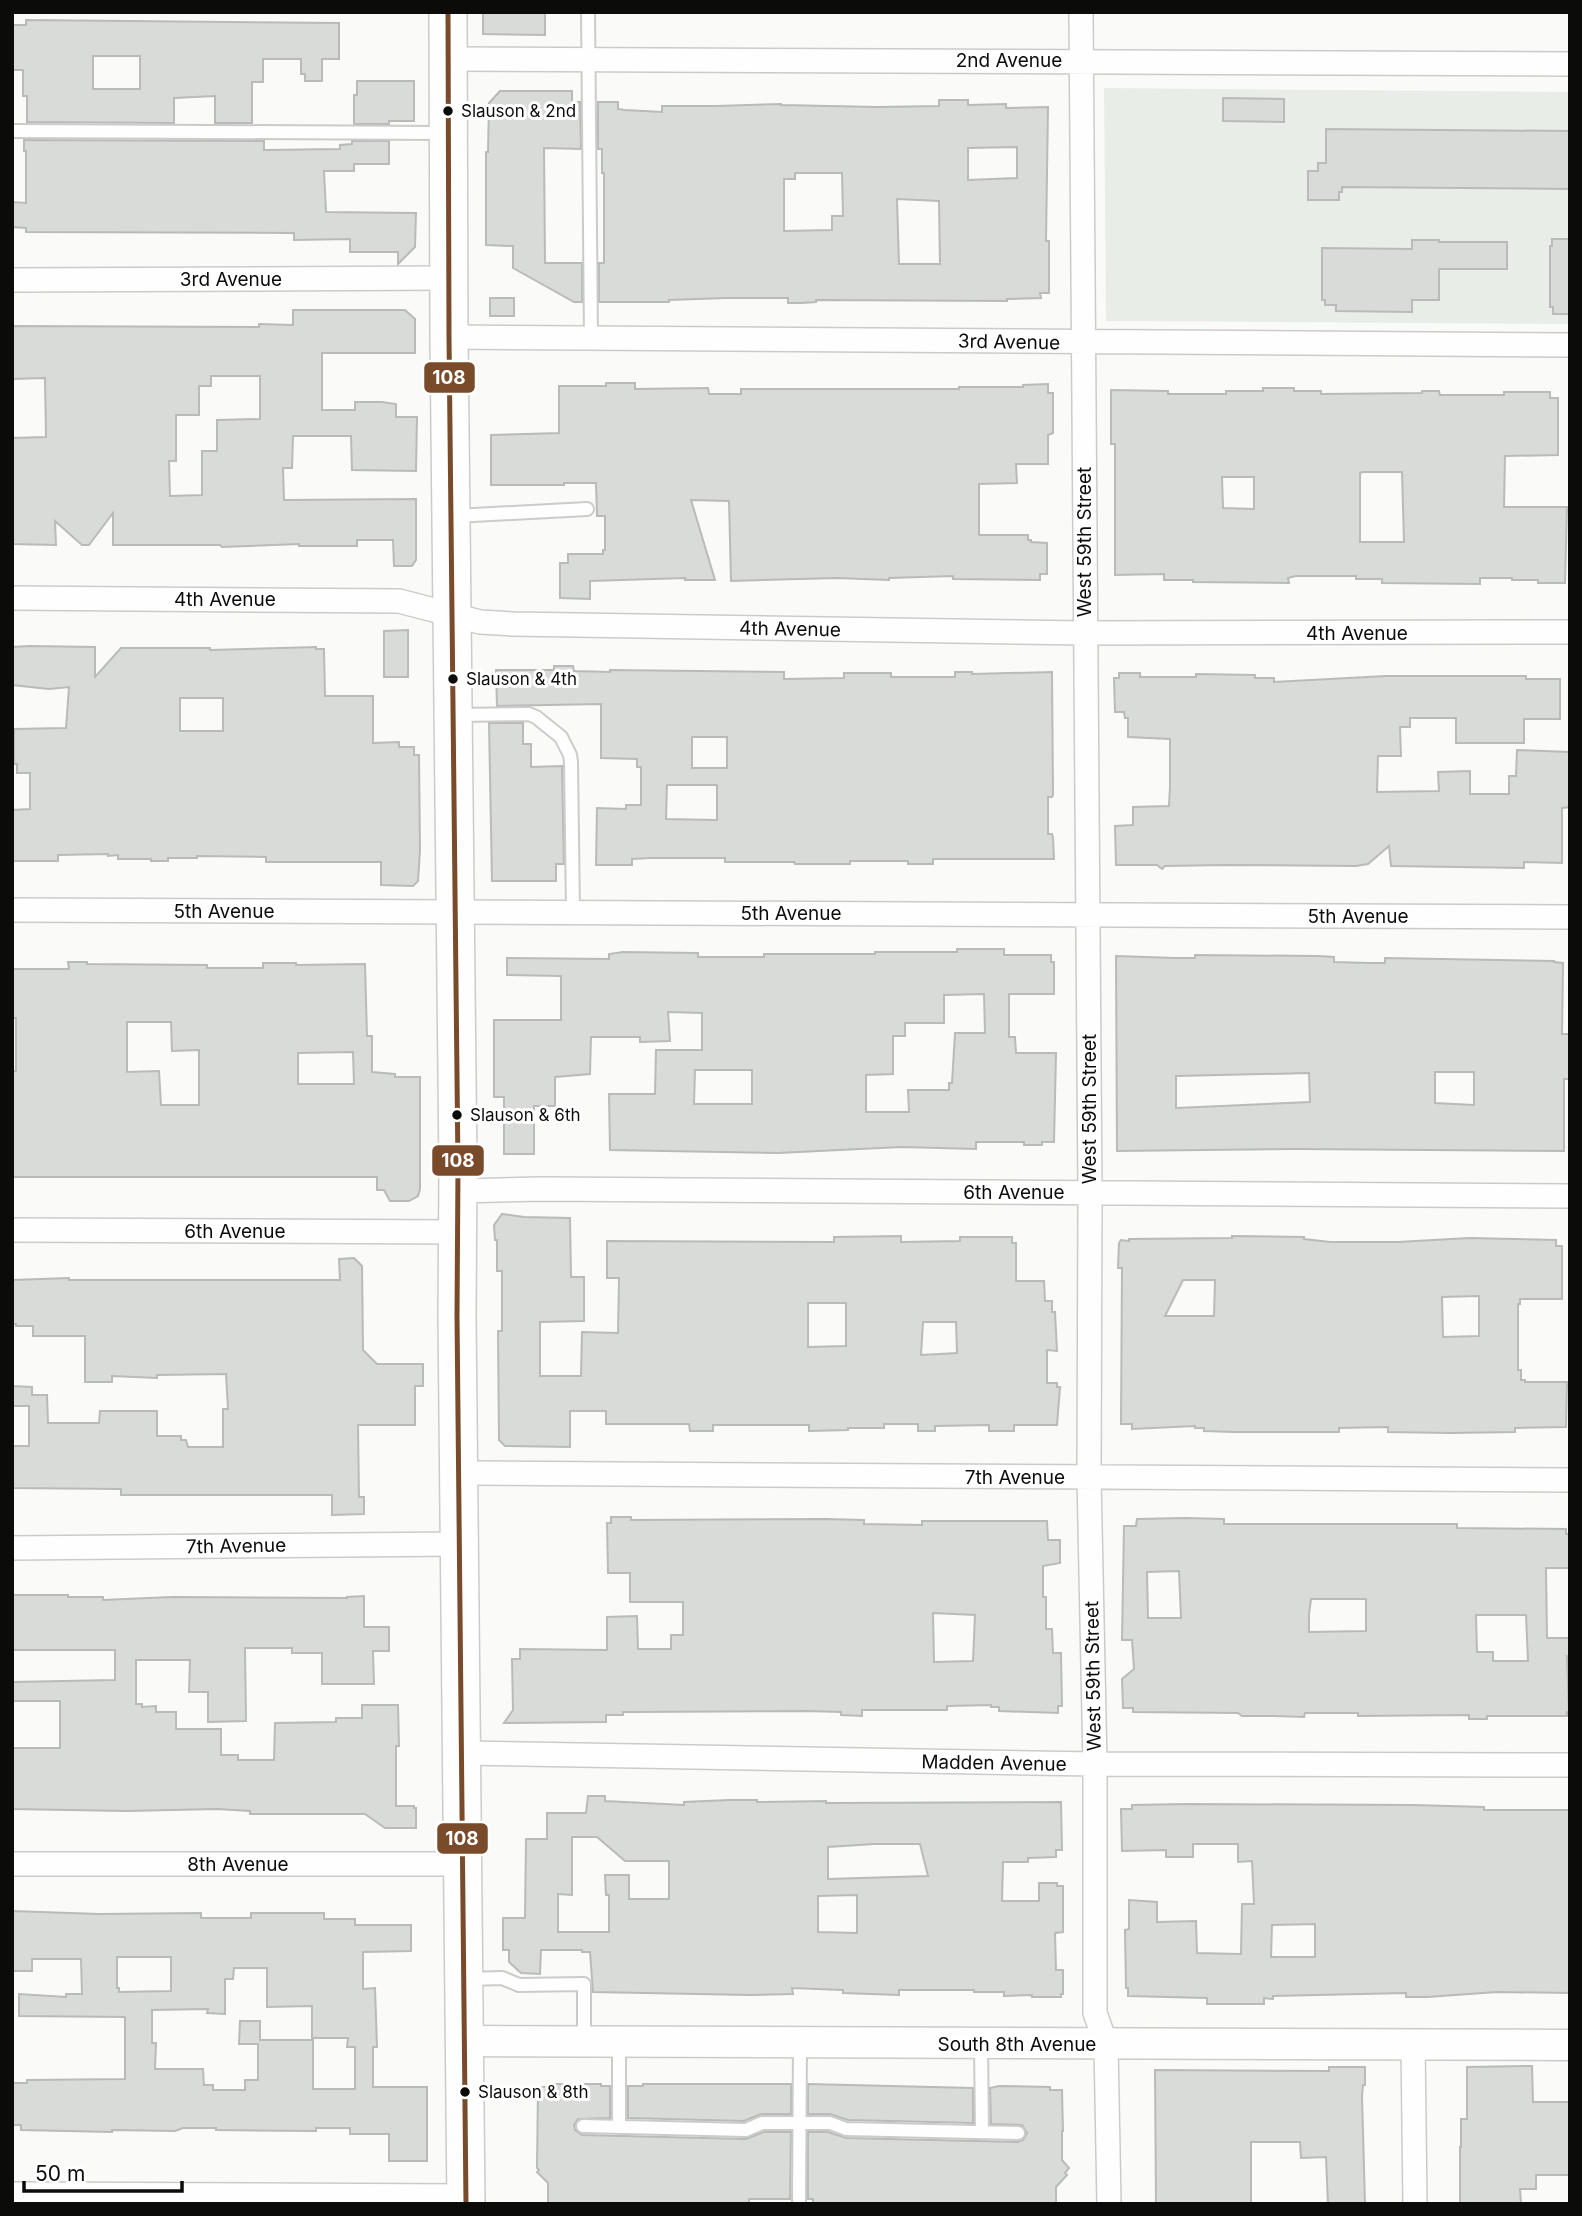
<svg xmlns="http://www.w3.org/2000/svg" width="1582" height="2216" viewBox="0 0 1582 2216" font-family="Inter,sans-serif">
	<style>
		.built { fill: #e8ede7 }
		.building { fill: #d9dbd9; stroke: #b9bab9; stroke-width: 2; fill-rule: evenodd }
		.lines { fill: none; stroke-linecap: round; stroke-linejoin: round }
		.service-casing { stroke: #cbccca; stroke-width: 16 }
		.minor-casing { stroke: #cbccca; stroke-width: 26 }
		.tertiary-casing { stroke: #cbccca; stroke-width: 33 }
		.primary-casing { stroke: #cbccca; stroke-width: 40 }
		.service { stroke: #fefefe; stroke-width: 12 }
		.minor { stroke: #fefefe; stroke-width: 23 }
		.tertiary { stroke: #fefefe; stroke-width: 30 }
		.primary { stroke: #fefefe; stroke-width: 37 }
		.bus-1-casing { stroke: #fff; stroke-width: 10 }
		.bus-1 { stroke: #7a4b2a; stroke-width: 5 }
		.bus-dot { fill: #0b0b0a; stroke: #fff; stroke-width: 2.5 }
		.labels { text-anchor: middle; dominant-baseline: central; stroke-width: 6; stroke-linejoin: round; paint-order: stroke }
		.bus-label { font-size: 17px; fill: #0b0b0a; stroke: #fff; text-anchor: start }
		.street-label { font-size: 19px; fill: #0b0b0a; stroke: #fff }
		.line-badge { stroke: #fff; stroke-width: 2.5 }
		.badge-label { font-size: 19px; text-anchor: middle; font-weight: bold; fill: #fff }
	</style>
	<rect width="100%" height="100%" fill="#fafbf9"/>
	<path class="built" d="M1104,88l466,4v232l-464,-3z"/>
	<path class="building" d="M483,12h62v23l-62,-1z
		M26,20l313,3v36h-17v22h-17v-7h-4v-15h-38v23h-11v41h-37v-27l-41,2v25l-147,-1v-26h-4v-26h-11v-45h14zM93,56h47v33h-47z
		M357,81h57v40h-25v3h-35v-29h3z
		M500,91h72v11h8l1,47 -37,-1 1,115h37v39h-8l-61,-34v-22l-27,-1v-93h2l1,-49z
		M1223,98l61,1v23l-61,-1z
		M939,100h29v5l38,-1v4l42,-1 -2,134h3v52h-9l1,5 -34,1v2l-191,-1v2l-14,1h-14v-5h-62l-57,2v2h-70v-39h5v-90h-2v-24h-4v-47h20v7l7,1 37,2v-6h54l65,-2v1l96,2 62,-1zM1017,147v31l-49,2v-32zM795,173h47l1,43h-11v14l-48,1v-52h11zM897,199l42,2 1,63h-41z
		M1326,129l244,2v58l-228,-2v5h-3v8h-31v-29h10v-8h8z
		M24,140l240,1v9l76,-1v-4l12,-1v-3h37v23h-35v7h-30l2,41 90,1 -1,34 -17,17v-12h-48v-13l-56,1v-7l-268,-1v-4l-14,-1v-25l14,1v-52h-2z
		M1552,239h18v75h-17v-7h-3v-61h2z
		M1412,240h27v2h68v27h-68v31h-27v12l-76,-1v-6h-11v-5h-3v-52l90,1z
		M490,298h24v18h-24z
		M293,310h112l10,9v34h-93v57h33v-8h27l14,2v13h21l-1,54 -64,-1 -1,-34h-58l-1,32h-9l1,32 132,-1v61l-4,6h-18l-1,-26h-36v6h-58v-2l-77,3 -2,-2h-107v-32l-24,32h-7l-27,-24 1,24 -44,-1v-106l34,-1 -1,-59 -33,1v-53l247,1v-3l34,1zM211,376h49v43l-43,1v31h-15v44l-32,1 -1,-35h7v-46h23v-29h12z
		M606,383h29v6l73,-1 1,6h32v-5h218v-2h64v-2l25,-1v9h5v40l-5,2v29h-32l1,19 -38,1v51h49v5h3v2l16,1v31h-7v6l-87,-1v-3l-64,2v2l-52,-2 -106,3 -2,-80 -38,-1 24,80h-30v-2l-95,3v18l-30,-1v-35h8v-9h35v-4h2v-34h-8l-1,-33h-32v2h-73v-50l68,-2v-47h47z
		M1263,388h31v3h27v3l101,-1v-2h17l1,4h64v-3h46v6h8v57l-53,1 -1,51h63l-2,76h-27v-3h-26v-2h-32v6l-98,-1v-4h-26v-3h-60l-8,2 1,5 -96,-1v-2h-29v-6l-49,1v-131h-4v-54l57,1v3h58v-3h37zM1363,472h39l2,70h-44v-69zM1222,477h32v32l-31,-1z
		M408,630v47h-24v-46z
		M30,646l65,1v30l26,-29h89v2l106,-3v2h8l1,47h48v47l26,-1v5h15v8h5l1,95 -2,31 -5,5 -32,-1v-23h-115v-5l-69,-1v2h-29v3h-17v-2h-33v-4l-10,1v-2l-50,1v6h-46v-51l18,-1v-36h-13v-9h-3v-35l52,-1 3,-41 -20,2 -37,-4v-38zM180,698h43v33h-43z
		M554,666h19l1,5 36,1v-2l174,2v7l60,-1v-5h47v4h64v-5h17v2l80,-2 1,123 -1,2h-4v37h4l1,4 1,21h-121v5h-25v-3h-58v3h-55l-1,-2h-69v-4h-75l-18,1v6h-36l1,-57 29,1v-4h15v-38h-4v-8l-36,-1v-54l-104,2 -1,-36h58zM692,737h35v31h-35zM667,785h50v35l-51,-1z
		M1119,673h21v4h56v-3l59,1v3h19v4l112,-6h140v3h34v40h-36v24h-68v-25h-46v9h-10l1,29h-23l-1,36 62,-1 -1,-19 32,-1v23h39v-18h7l1,-26 53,2v55l-8,1v55l-38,-1v6l-133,-2 -2,-20 -21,18 -12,2 -130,-1 -61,1 -3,3 -5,-4h-41l-1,-39 18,-1v-18l36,-1 1,-20v-47l-42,-2v-19h-3l-1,-6h-9l-1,-34h5z
		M489,723h34v21h8v23l31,-1 2,98h-8v17h-64z
		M957,949h47v6h47v7h3v32h-45v43h6l1,16h40l-2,89h-12v3h-18v-3h-48v7l-75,-2 -123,6 -168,-3 -1,-56h46l1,-44h46v-37l-34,-1 2,29 -30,1v-5h-49l-1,37 -35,3v29h-21v48h-30v-57h-10v-77h67v-44l-54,-1v-17l102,1v-5l14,-2 75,1v4h66v-3h111v-2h82zM984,994l1,39h-30l-3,50h-3v7h-41l1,22h-43v-37l27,-1v-38h12v-13h39v-28zM695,1070h57v34h-58z
		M1195,955l123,1 16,1v5l35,1h16v-5l169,3v1l9,1 -1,71h8v45h-6v72l-268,-2 -179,2 -1,-195 59,2h20zM1435,1072h39v33l-39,-2zM1309,1073l1,29 -134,6v-32z
		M68,962h19v2l120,1v3h56v-5h33v2l69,-1 2,72h5v36l23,2v3h25v112l-2,7 -9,5h-19l-6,-11h-7v-13h-365v-106h4v-53h-4v-49h57zM127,1022h44l1,29 27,-1v55h-38l-2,-34 -32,1zM353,1052l1,32h-56v-31z
		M502,1214l22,3 46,1 1,59h13v44l-44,1v54h41l1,-44 36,1 1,-55h-12v-37l227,1v-5l67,-1v6l59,-1v-4h52v6h4v38h28l1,20h7v11h3l2,39 -10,-1v33h10v4h3l-3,38h-43v6h-25v-6l-54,1v5h-17v-7h-34v4h-36v2l-39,1v-6h-96v6h-23l-1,-7h-83v-13h-36v36l-65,-1 -6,-6 -1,-109h4v-60h-5v-31h-2l-1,-15zM808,1303h38v43l-38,1zM923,1322h33l1,31 -36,2z
		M1232,1236l72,1v2l26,3h68l71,-4 87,2v6h6v53h-42v5h-2v66h3v10h4v2h42l-1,45 -51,1v4l-65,1 -62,-1v-5l-49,1v4h-105l-30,-1v-3h-9v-2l-63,3v-5h-11l1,-156h-4l1,-25 2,-3 8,1v-2l103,-1zM1183,1280h32l-1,36h-49zM1479,1296v40l-36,1 -1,-40z
		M354,1258l8,8 1,84 14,14h46v22h-8v39h-57l1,72h5v17l-32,1v-20h-211v-6h-3l-106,-1v-42h17v-40h-17v-20l20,1v8h15l1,28h51l1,-12h57v25h24v4h5l2,7h35v-38h5l-2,-35 -69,1v3l-45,-2v6h-27v-46h-52v-10h-17v-2h-4v-44l57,-2v2h271l-1,-21z
		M611,1517h20v3l195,-1 38,1v4l58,1v-4h125l1,19h12v23l-17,3v31h3v32h6l1,24h8l1,53h-4v7l-59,-2v-4h-8v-2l-44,1v4h-85v6l-21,-1v-3l-34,-1 -176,1h-8v3h-17v7l-102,1 9,-13 -1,-51h8v-10l87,1v-33l30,-1 1,33h33v-14h12v-33h-53v-29h-22l-1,-50h4zM933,1613l42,2 -2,46 -39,1z
		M1186,1518l38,1v5h233v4l109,1v5h4v34h-24l1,70h23v18h-3l2,56h-2v4h-80v3h-18v-4l-111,1v-3h-53l-1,4 -30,-1h-32l-4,-3 -105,-1v-4h-10l-1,-29 12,-10 -2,-29h-10l2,-114h12l1,-7zM1179,1571l2,47h-33l-1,-46zM1311,1599h55v32l-57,1v-18zM1476,1615h50l2,46h-35v-9h-16z
		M12,1595h56v2h35v3l69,-3 175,1v-1l17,-1v31h25v24h-16l1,33h-52v-31h-30v-5h-47l1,73 -38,1v-30h-19l1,-32h-54v44h6v3l14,-1v6h20v17h45v26h17v5h36l1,-37 61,-1v-4h26v-13h36l1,41h-3v60h18v2h2v20h-31l-20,-14h-115v-3l-33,-2 -91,2 -114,-2v-61h48v-47h-48v-19l103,-2v-30h-102z
		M588,1796h17v5l79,4v-3l45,-2h28v2l69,-1v2l235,-1 1,48h-6v7l-28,1v4h-25l-1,39h37v-18h18v3h6v46l-8,1 1,37h7v24h-2v3h-29v-2l-28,1v-4h-30v-2h-75v5l-56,-2v-3l-51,-2 1,6 -43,1 -157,-3 -3,-40h-8v-2h-41l-1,24 -19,-1 -12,-11v-12h-6v-32h22l1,-79h21v-26h39zM572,1837h25l28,24h44v38h-40v-24h-24l1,20h3v37h-51v-38l14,1zM874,1844h46l8,32 -100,3v-32zM857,1895v38l-39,-1v-36z
		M1187,1804l226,1 71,2v3h86v183l-73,-1 -70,5h-21v-4l-133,3v3l-9,-1v6h-57v-6l-79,-2v-8h-2l-1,-58 4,-1v-29l28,2v20l39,-1 1,32 44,1 1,-50h12l-2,-43 -14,1v-18h-45v13h-27v-7l-44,1 -1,-42h11v-4zM1315,1924v33h-44l1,-32z
		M12,1911l87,3 102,-1v5h50v-5h73v6h31v6h56v26l-48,1v37l12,-1 2,59h-4v40h54v74h-38v-27h-39v-6h-34v3l-100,-1v-2h-33l-8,3 -63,-1v2l-91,-2v-5h-9v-42h15v-3l98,-1v-62l-106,-1v-22l47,3v-3h16l-1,-35h-49v12h-20zM117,1957h54v34l-52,1v-4h-2zM234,1968h33v39l45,-1v32h36l-1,9h8v42h-42v-49h-53v-19h-20l-1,23h19v36h-13v10h-32v-5h-9l-1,-16h-48l1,-26h-4v-33l56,-1 -1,4 18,1v-35h8z
		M1532,2066l1,36h37v73h-34v14h-16l1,15h-61v-57h1v-28h6v-52z
		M1329,2067h36v18h-2l-1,11 3,108h-37l-2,-47 -25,1 -1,-16h-49v62h-95l-1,-134 174,1z
		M549,2084h52v2h9v32l-32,1 -4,6 1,5 7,5 164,4 18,-7h27l-1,67h-41v5h-201v-21l-11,-11 2,-2 -2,-2 1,-81h11z
		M643,2084h148v30h-30l-17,7 -116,-3v-32h15z
		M808,2084l165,4v35l-125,-3 -18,-6h-22z
		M999,2086l51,1v3h12l1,41h-1v29l7,8 -4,5 2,2 -11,12v17h-243v-5h-5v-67h20l18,6 172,4 5,-2 4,-7 -5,-8 -31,-1 -1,-36z"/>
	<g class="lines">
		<defs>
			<path id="service" d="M588,12l3,326
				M12,131l432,2
				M455,516l132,-7
				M456,715l73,-1 7,3 25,20 9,18 1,7 2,150
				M468,1979l34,-1 17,7 65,-1v57
				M619,2042v85
				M981,2044l1,88
				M583,2126l163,4 16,-7h68l16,6 172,4
				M799,2204l1,-161"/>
			<path id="minor" d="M1081,12l9,1181 -1,284 6,287v249l11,31 3,160
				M447,59l1123,5
				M12,280l437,-2
				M449,337l1121,8
				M12,598l387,3 81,21 33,2 571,9 486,-1
				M12,910l1558,7
				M458,1191l83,-2 1029,7
				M12,1230l446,2
				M460,1473l1110,7
				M12,1548l448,-4
				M461,1753l634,11 475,1
				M12,1864h451
				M1413,2044l2,160
				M12,2194l454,2"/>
			<path id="tertiary" d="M464,2041l1106,4"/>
			<path id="primary" d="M448,12l1,325 9,831 -1,147 9,889"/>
		</defs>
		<use href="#service" class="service-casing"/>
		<use href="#minor" class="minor-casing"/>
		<use href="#tertiary" class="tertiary-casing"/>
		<use href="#primary" class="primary-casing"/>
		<use href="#service" class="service"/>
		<use href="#minor" class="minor"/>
		<use href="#tertiary" class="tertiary"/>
		<use href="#primary" class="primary"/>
		<defs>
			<path id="bus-1" d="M448,12l1,325 9,831 -1,147 9,889"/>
		</defs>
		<use href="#bus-1" class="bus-1-casing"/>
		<use href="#bus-1" class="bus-1"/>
	</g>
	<g class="bus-dot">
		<circle cx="448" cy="111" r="6"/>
		<circle cx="453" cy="679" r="6"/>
		<circle cx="457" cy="1115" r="6"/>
		<circle cx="465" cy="2092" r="6"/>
	</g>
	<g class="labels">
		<g class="bus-label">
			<text x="461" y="111">Slauson &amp; 2nd</text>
			<text x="466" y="679">Slauson &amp; 4th</text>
			<text x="470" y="1115">Slauson &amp; 6th</text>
			<text x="478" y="2092">Slauson &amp; 8th</text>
		</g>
		<g class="street-label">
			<text x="1009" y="60">2nd Avenue</text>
			<text x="231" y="279">3rd Avenue</text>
			<text transform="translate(1009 342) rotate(1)">3rd Avenue</text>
			<text transform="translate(1084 542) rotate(-90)">West 59th Street</text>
			<text x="225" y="599">4th Avenue</text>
			<text transform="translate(790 629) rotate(1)">4th Avenue</text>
			<text x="1357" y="633">4th Avenue</text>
			<text x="224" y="911">5th Avenue</text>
			<text x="791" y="913">5th Avenue</text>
			<text x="1358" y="916">5th Avenue</text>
			<text transform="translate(1089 1109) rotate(-90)">West 59th Street</text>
			<text x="1014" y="1192">6th Avenue</text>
			<text x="235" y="1231">6th Avenue</text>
			<text x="1015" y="1477">7th Avenue</text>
			<text transform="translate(236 1546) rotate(-1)">7th Avenue</text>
			<text transform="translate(1093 1676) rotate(-91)">West 59th Street</text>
			<text transform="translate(994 1763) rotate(1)">Madden Avenue</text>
			<text x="238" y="1864">8th Avenue</text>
			<text x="1017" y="2044">South 8th Avenue</text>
		</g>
	</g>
	<g class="line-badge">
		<rect x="423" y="361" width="53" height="33" rx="7" fill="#7a4b2a"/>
		<rect x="431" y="1144" width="54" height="33" rx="7" fill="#7a4b2a"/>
		<rect x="436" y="1822" width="53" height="33" rx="7" fill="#7a4b2a"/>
	</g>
	<g class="badge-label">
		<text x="449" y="384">108</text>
		<text x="458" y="1167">108</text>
		<text x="462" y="1845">108</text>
	</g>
	<rect width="1582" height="2216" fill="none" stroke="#0b0b0a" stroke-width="28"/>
	<path d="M24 2181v10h158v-10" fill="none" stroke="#0b0b0a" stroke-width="3.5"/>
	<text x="35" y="2181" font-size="21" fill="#0b0b0a" stroke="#ffffff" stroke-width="5" paint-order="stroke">50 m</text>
</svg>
